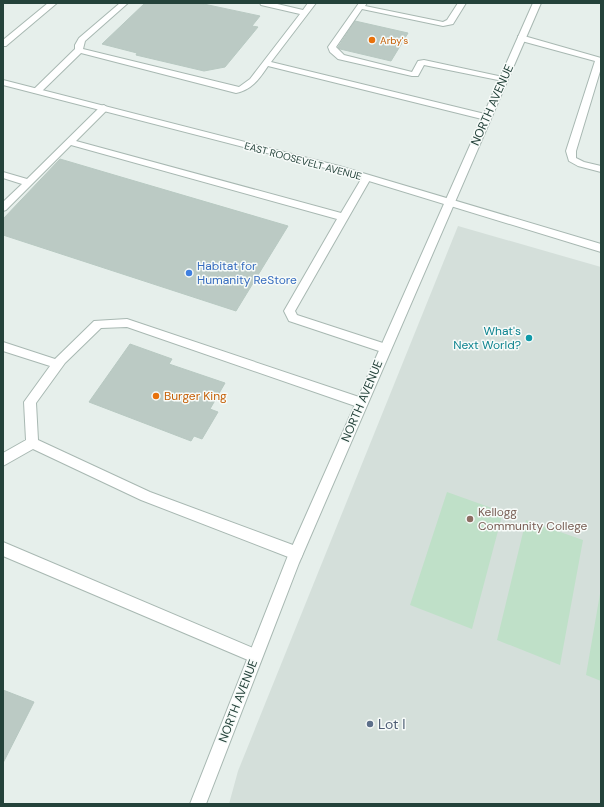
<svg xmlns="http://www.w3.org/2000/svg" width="604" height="807" viewBox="0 0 604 807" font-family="'DM Sans',sans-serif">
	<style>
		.built { fill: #d4dfda }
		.green { fill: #bfe0c8 }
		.building { fill: #bbcac4; stroke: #b8c9c2 }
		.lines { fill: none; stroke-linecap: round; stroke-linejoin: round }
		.service-casing { stroke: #a8b8b2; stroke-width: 2 }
		.minor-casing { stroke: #a8b8b2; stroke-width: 2 }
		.tertiary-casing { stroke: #a8b8b2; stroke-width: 2 }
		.service { fill: #fff; fill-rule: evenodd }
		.minor { fill: #fff; fill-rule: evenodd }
		.tertiary { fill: #fff; fill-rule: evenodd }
		.food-dot { fill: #e8710a; stroke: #f7fbf9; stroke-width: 1.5 }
		.shop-dot { fill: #3f7fe0; stroke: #f7fbf9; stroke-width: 1.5 }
		.culture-dot { fill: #0f9aa8; stroke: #f7fbf9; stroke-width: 1.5 }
		.education-dot { fill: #8d6e63; stroke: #f7fbf9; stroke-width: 1.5 }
		.service-dot { fill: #5c6f8a; stroke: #f7fbf9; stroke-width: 1.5 }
		.labels { text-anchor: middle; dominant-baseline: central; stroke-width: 3; stroke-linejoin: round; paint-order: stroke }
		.far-food-label { font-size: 10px; fill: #c56008; stroke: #f7fbf9; text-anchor: start }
		.far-street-label { font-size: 10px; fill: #24423a; stroke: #f7fbf9 }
		.street-label { font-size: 12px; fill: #24423a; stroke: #f7fbf9 }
		.shop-label { font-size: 12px; fill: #366cbe; stroke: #f7fbf9; text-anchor: start }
		.culture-label { font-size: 12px; fill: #0d838f; stroke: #f7fbf9; text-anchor: end }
		.food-label { font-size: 12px; fill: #c56008; stroke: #f7fbf9; text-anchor: start }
		.education-label { font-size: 12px; fill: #785e54; stroke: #f7fbf9; text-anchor: start }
		.near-service-label { font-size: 14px; fill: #4e5e75; stroke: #f7fbf9; text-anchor: start }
	</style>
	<rect width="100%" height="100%" fill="#e6efeb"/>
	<path class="built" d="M458,226l143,41v537h-372l9,-33z"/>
	<path class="green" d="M447,492l56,20 -31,117 -62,-24z
		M526,520l57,20 -23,125 -63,-25z
		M601,588v93l-15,-6z"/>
	<path class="building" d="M145,3h54l61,13 -8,10 6,1 -33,40 -21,4 -68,-16 1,-2 -35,-9z
		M355,21l53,12 -17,28 -51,-12 -2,-2z
		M60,159l61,18 167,49 -52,85 -233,-76v-16z
		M130,344l42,15 -3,5 56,19 -15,26 8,3 -16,27 -8,-3 -3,5 -102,-39z
		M3,690l31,12 -31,61z"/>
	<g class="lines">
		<defs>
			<path id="service" d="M48,3h9l-51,43h-3v-6z
				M120,3h8l-43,38 -2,8 156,38 11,-8 50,-65 -39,-9 -1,-2h13l30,7 5,-7h8l-45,59 218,53 1,2 -4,3 -218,-54c-9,13 -16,24 -32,27l-155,-40 -41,40h-6l-1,-2 1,-2 41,-40v-4l4,-7z
				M359,3h8l-2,3 78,16 4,-2 11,-17h8l-13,21 -10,2 -81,-17 -26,38 8,8 68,17 6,-11 6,-1 79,17 4,2 -4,2 -79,-16 -6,11h-6l-74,-17 -8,-7 -2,-5z
				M518,36h6l77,22v10l-25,83v7l8,4 17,4v6l-23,-6 -9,-5 -3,-10 29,-90 -77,-21z
				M104,105l4,3 -1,2 -31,31 265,72 22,-37h6l2,2 -76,133 2,4 92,30 2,3 -2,3 -4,2 -96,-32 -5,-10 53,-92 -266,-74 -65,65 -3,1v-9l19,-18 -19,-6v-6l24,7 74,-73z
				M127,319l238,80 2,4 -2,4 -4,1 -234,-81 -26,1 -36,35 -29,40 2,37 112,52 151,56 2,5 -2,5 -5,2 -155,-60 -108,-51 -30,17v-13l23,-13 -2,-38 26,-36 -47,-15v-9l52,17 39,-38z
				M3,542l257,109 2,5 -2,5 -5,2 -252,-107z"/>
			<path id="minor" d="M3,80l336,86 262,78v8l-268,-82 -330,-85z"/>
			<path id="tertiary" d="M533,3h8l-242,560 -93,241h-16l97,-246z"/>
		</defs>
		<use href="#service" class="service-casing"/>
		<use href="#minor" class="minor-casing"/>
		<use href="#tertiary" class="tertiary-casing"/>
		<use href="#service" class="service"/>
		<use href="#minor" class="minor"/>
		<use href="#tertiary" class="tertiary"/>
	</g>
	<g class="food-dot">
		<circle cx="372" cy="40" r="4"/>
		<circle cx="156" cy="396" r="4"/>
	</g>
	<circle class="shop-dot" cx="189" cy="273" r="4"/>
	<circle class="culture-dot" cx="529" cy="338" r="4"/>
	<circle class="education-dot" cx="470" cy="519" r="4"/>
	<circle class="service-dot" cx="370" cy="724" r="4"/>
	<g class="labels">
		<g class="far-food-label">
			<text x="380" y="40">Arby's</text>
		</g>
		<g class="far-street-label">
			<text transform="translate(303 161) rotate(15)">EAST ROOSEVELT AVENUE</text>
		</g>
		<g class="street-label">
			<text transform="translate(492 105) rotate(-66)">NORTH AVENUE</text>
			<text transform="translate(362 401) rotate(-67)">NORTH AVENUE</text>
			<text transform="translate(238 701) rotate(-69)">NORTH AVENUE</text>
		</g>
		<g class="shop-label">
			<text x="197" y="266">Habitat for<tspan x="197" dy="14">Humanity ReStore</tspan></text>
		</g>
		<g class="culture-label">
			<text x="521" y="331">What's<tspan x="521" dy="14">Next World?</tspan></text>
		</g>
		<g class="food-label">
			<text x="164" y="396">Burger King</text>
		</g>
		<g class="education-label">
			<text x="478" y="512">Kellogg<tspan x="478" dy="14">Community College</tspan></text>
		</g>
		<g class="near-service-label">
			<text x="378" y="724">Lot I</text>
		</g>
	</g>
	<rect width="604" height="807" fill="none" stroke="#24423a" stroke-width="8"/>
</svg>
